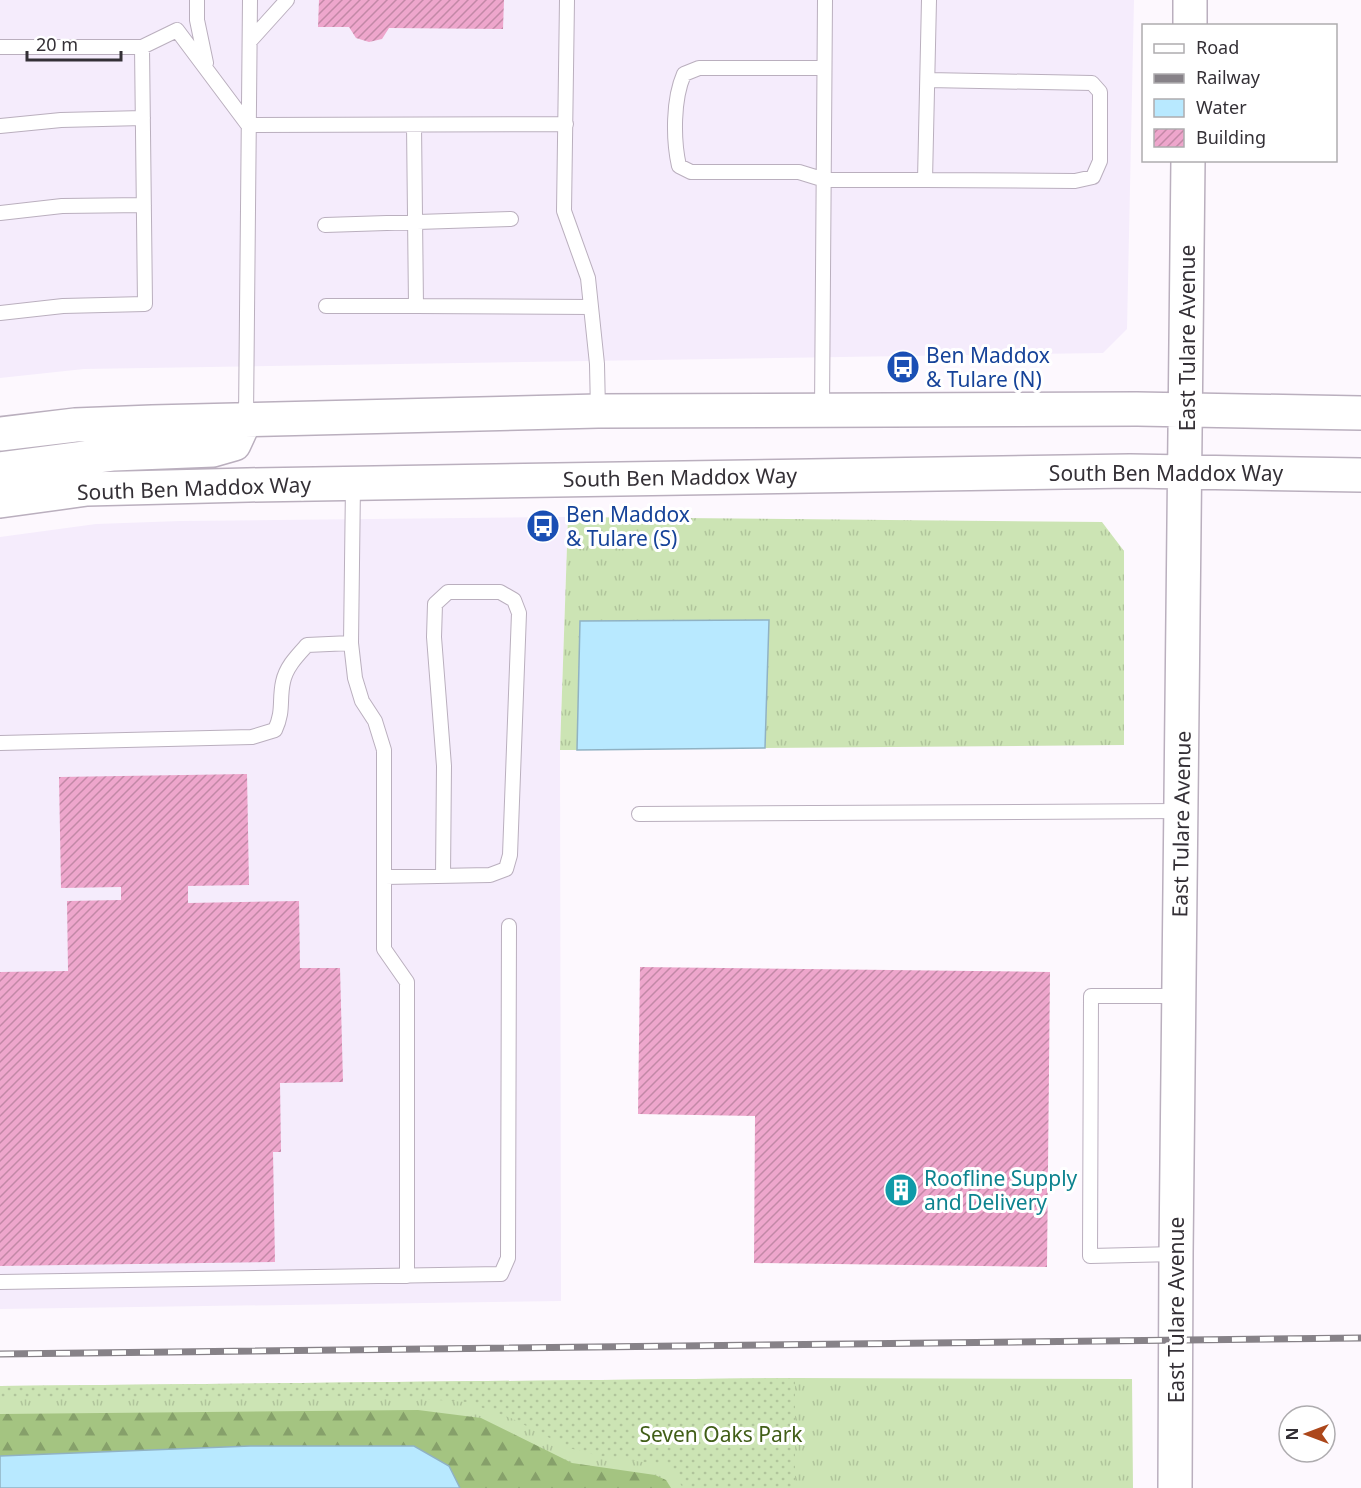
<svg xmlns="http://www.w3.org/2000/svg" width="1361" height="1488" viewBox="0 0 1361 1488" font-family="'Noto Sans',sans-serif">
	<style>
		.commercial { fill: #f5ecfc }
		.grass { fill: url(#grass-tufts) }
		.forest { fill: url(#forest-firs) }
		.garden { fill: url(#garden-dots) }
		.water { fill: #b8e9ff; stroke: #90b2c3; stroke-width: 1.5 }
		.building { fill: url(#building-hatch) }
		.lines { fill: none; stroke-linecap: round; stroke-linejoin: round }
		.lane-casing { stroke: #baafbe; stroke-width: 16 }
		.secondary-casing { stroke: #baafbe; stroke-width: 36 }
		.lane { stroke: #fff; stroke-width: 14 }
		.secondary { stroke: #fff; stroke-width: 33 }
		.rail-casing { stroke: #878288; stroke-width: 7 }
		.rail { stroke: #fff; stroke-width: 4.5; stroke-dasharray: 14; stroke-linecap: butt }
		.labels { text-anchor: middle; dominant-baseline: central; stroke-width: 6; stroke-linejoin: round; paint-order: stroke }
		.street-label { font-size: 21px; fill: #343036; stroke: #fff }
		.transit-label { font-size: 21px; fill: #164399; stroke: #fff; text-anchor: start }
		.culture-label { font-size: 21px; fill: #0d838f; stroke: #fff; text-anchor: start }
		.park-label { font-size: 21px; fill: #415e18; stroke: #fff }
	</style>
	<defs>
		<pattern id="grass-tufts" width="24" height="20" patternUnits="userSpaceOnUse" patternTransform="scale(1.5)"><rect width="24" height="20" fill="#cce4b4"/><path d="M3 7l-1-3M5 7V3M7 7l1-3M15 17l-1-3M17 17v-4M19 17l1-3" fill="none" stroke="#b0c49b"/></pattern>
		<pattern id="forest-firs" width="22" height="20" patternUnits="userSpaceOnUse" patternTransform="scale(1.5)"><rect width="22" height="20" fill="#a4c481"/><path d="M5 1l3.5 6h-7zM16 11l3.5 6h-7z" fill="#86a06a"/></pattern>
		<pattern id="garden-dots" width="8" height="8" patternUnits="userSpaceOnUse" patternTransform="scale(1.5)"><rect width="8" height="8" fill="#cce4b4"/><path d="M2 2h.1M6 6h.1" fill="none" stroke="#b0c49b" stroke-width="1.8" stroke-linecap="round"/></pattern>
		<pattern id="building-hatch" width="6" height="6" patternUnits="userSpaceOnUse" patternTransform="scale(1.5)"><rect width="6" height="6" fill="#eea6cc"/><path d="M-1 1l2-2M0 6l6-6M5 7l2-2" fill="none" stroke="#c288a6"/></pattern>
	</defs>
	<rect width="100%" height="100%" fill="#fdf8fe"/>
	<path class="commercial" d="M0,0h1134l-7,329 -24,24 -1019,16 -84,9z
		M568,517l-8,233 1,551 -561,8v-772l96,-13 84,-3z"/>
	<path class="grass" d="M568,517l534,5 22,29v194l-359,3 4,-128 -189,1 -3,129h-17z
		M795,1378l337,1 1,109h-1133v-102z"/>
	<path class="forest" d="M418,1410l63,8 91,45 83,12 11,5 5,8h-671v-74z"/>
	<path class="garden" d="M795,1378v110h-112l-10,-16 -9,-7 -64,-9 -31,-8 -58,-30 -45,-16 -86,-6 -380,3v-13z"/>
	<path class="water" d="M769,620l-4,128 -188,2 3,-129z
		M250,1446h164l35,20 11,22h-460v-32z"/>
	<path class="building" d="M319,0h185l-1,29 -114,-1 -7,11 -13,3 -13,-4 -7,-11h-31z
		M247,774l2,111 -61,1v17l111,-2 1,67h40l3,114 -63,1 1,69h-8l2,110 -275,4v-294l68,-1 -1,-70 54,-1v-13l-60,1 -2,-111z
		M640,967l410,5 -3,295 -293,-4 1,-147 -117,-2z"/>
	<g class="lines">
		<defs>
			<path id="lane" d="M197,0v20l9,43
				M567,0l-3,211 24,67 9,86 1,47
				M250,41l37,-41
				M0,47h142l35,-17 71,95
				M824,68h-125l-15,6c-11,25 -11,65 -5,92l12,6h108l26,8h100l4,-180
				M248,125l318,-1
				M414,125l2,181 175,1
				M0,126l61,-6 82,-2
				M925,180l150,1 18,-4 7,-16v-69l-8,-9 -164,-3
				M0,213l62,-7 82,-1
				M325,225l186,-6
				M326,306h90
				M0,313l63,-7 82,-2 -3,-257
				M822,410l3,-410
				M246,418l4,-418
				M351,643l4,35 7,23 13,20 9,29v199l23,33v294
				M0,743l252,-6 23,-7c9,-19 4,-30 8,-48 3,-15 14,-26 24,-37l44,-2 2,-159
				M639,814l542,-3
				M385,877l105,-2 16,-6 4,-14 9,-242 -5,-13 -14,-8h-52l-13,12 -1,33 10,129 -1,110
				M1176,1254l-86,2 1,-260h87
				M0,1282l501,-8 7,-16 1,-332"/>
			<path id="secondary" d="M1190,26v-26
				M0,434l75,-9 77,-3 446,-11 539,-2 224,4
				M0,469l114,-15 99,-4 21,-6 12,-26
				M0,501l87,-12 161,-4 882,-14 231,4
				M1175,1488l1,-234 12,-1094"/>
		</defs>
		<use href="#lane" class="lane-casing"/>
		<use href="#secondary" class="secondary-casing"/>
		<use href="#lane" class="lane"/>
		<use href="#secondary" class="secondary"/>
		<defs>
			<path id="rail" d="M0,1354l1361,-16"/>
		</defs>
		<use href="#rail" class="rail-casing"/>
		<use href="#rail" class="rail"/>
	</g>
	<defs>
		<symbol id="bus-disc" viewBox="-11 -11 22 22"><circle r="9.5" fill="#1a4fb4" stroke="#fff"/><path d="M-5-6H5V4H4V6H2V4H-2V6H-4V4H-5ZM-3.5-4V0h7V-4ZM-3.5 1.2v1.5H-2V1.2ZM2 1.2v1.5H3.5V1.2Z" fill="#fff"/></symbol>
		<symbol id="building-disc" viewBox="-11 -11 22 22"><circle r="9.5" fill="#0f9aa8" stroke="#fff"/><path d="M-4-6H4V6H1V3H-1V6H-4ZM-2.5-4.3h1.7v1.8h-1.7ZM.8-4.3h1.7v1.8H.8ZM-2.5-1h1.7V.8h-1.7ZM.8-1h1.7V.8H.8Z" fill="#fff"/></symbol>
	</defs>
	<g fill-rule="evenodd">
		<use href="#bus-disc" x="884" y="348" width="38" height="38"/>
		<use href="#bus-disc" x="524" y="507" width="38" height="38"/>
		<use href="#building-disc" x="882" y="1171" width="38" height="38"/>
	</g>
	<g class="labels">
		<g class="street-label">
			<text transform="translate(1187 338) rotate(-90)">East Tulare Avenue</text>
			<text x="1166" y="473">South Ben Maddox Way</text>
			<text transform="translate(680 477) rotate(-1)">South Ben Maddox Way</text>
			<text transform="translate(194 488) rotate(-2)">South Ben Maddox Way</text>
			<text transform="translate(1181 824) rotate(-89)">East Tulare Avenue</text>
			<text transform="translate(1176 1310) rotate(-90)">East Tulare Avenue</text>
		</g>
		<g class="transit-label">
			<text x="926" y="355">Ben Maddox<tspan x="926" dy="24">&amp; Tulare (N)</tspan></text>
			<text x="566" y="514">Ben Maddox<tspan x="566" dy="24">&amp; Tulare (S)</tspan></text>
		</g>
		<g class="culture-label">
			<text x="924" y="1178">Roofline Supply<tspan x="924" dy="24">and Delivery</tspan></text>
		</g>
		<g class="park-label">
			<text x="721" y="1434">Seven Oaks Park</text>
		</g>
	</g>
	<rect x="1142" y="24" width="195" height="138" fill="#ffffff" stroke="#aeacaf" stroke-width="1.5"/>
	<rect x="1154" y="44" width="30" height="9" fill="#ffffff" stroke="#aeacaf" stroke-width="1.5"/>
	<text x="1196" y="54" font-size="18" fill="#343036">Road</text>
	<rect x="1154" y="74" width="30" height="9" fill="#878288" stroke="#aeacaf" stroke-width="1.5"/>
	<text x="1196" y="84" font-size="18" fill="#343036">Railway</text>
	<rect x="1154" y="99" width="30" height="18" fill="#b8e9ff" stroke="#aeacaf" stroke-width="1.5"/>
	<text x="1196" y="114" font-size="18" fill="#343036">Water</text>
	<rect x="1154" y="129" width="30" height="18" fill="url(#building-hatch)" stroke="#aeacaf" stroke-width="1.5"/>
	<text x="1196" y="144" font-size="18" fill="#343036">Building</text>
	<g transform="translate(1307 1434) rotate(270)"><circle r="28" fill="#ffffff" stroke="#aeacaf" stroke-width="1.5"/>
	<path d="M0-4.5L10 22L0 15L-10 22Z" fill="#ac471b"/>
	<text y="-9" font-size="16" font-weight="bold" text-anchor="middle" fill="#343036">N</text>
	</g>
	<path d="M27 51v9h94v-9" fill="none" stroke="#343036" stroke-width="3"/>
	<text x="36" y="51" font-size="18" fill="#343036" stroke="#ffffff" stroke-width="4.5" paint-order="stroke">20 m</text>
</svg>
